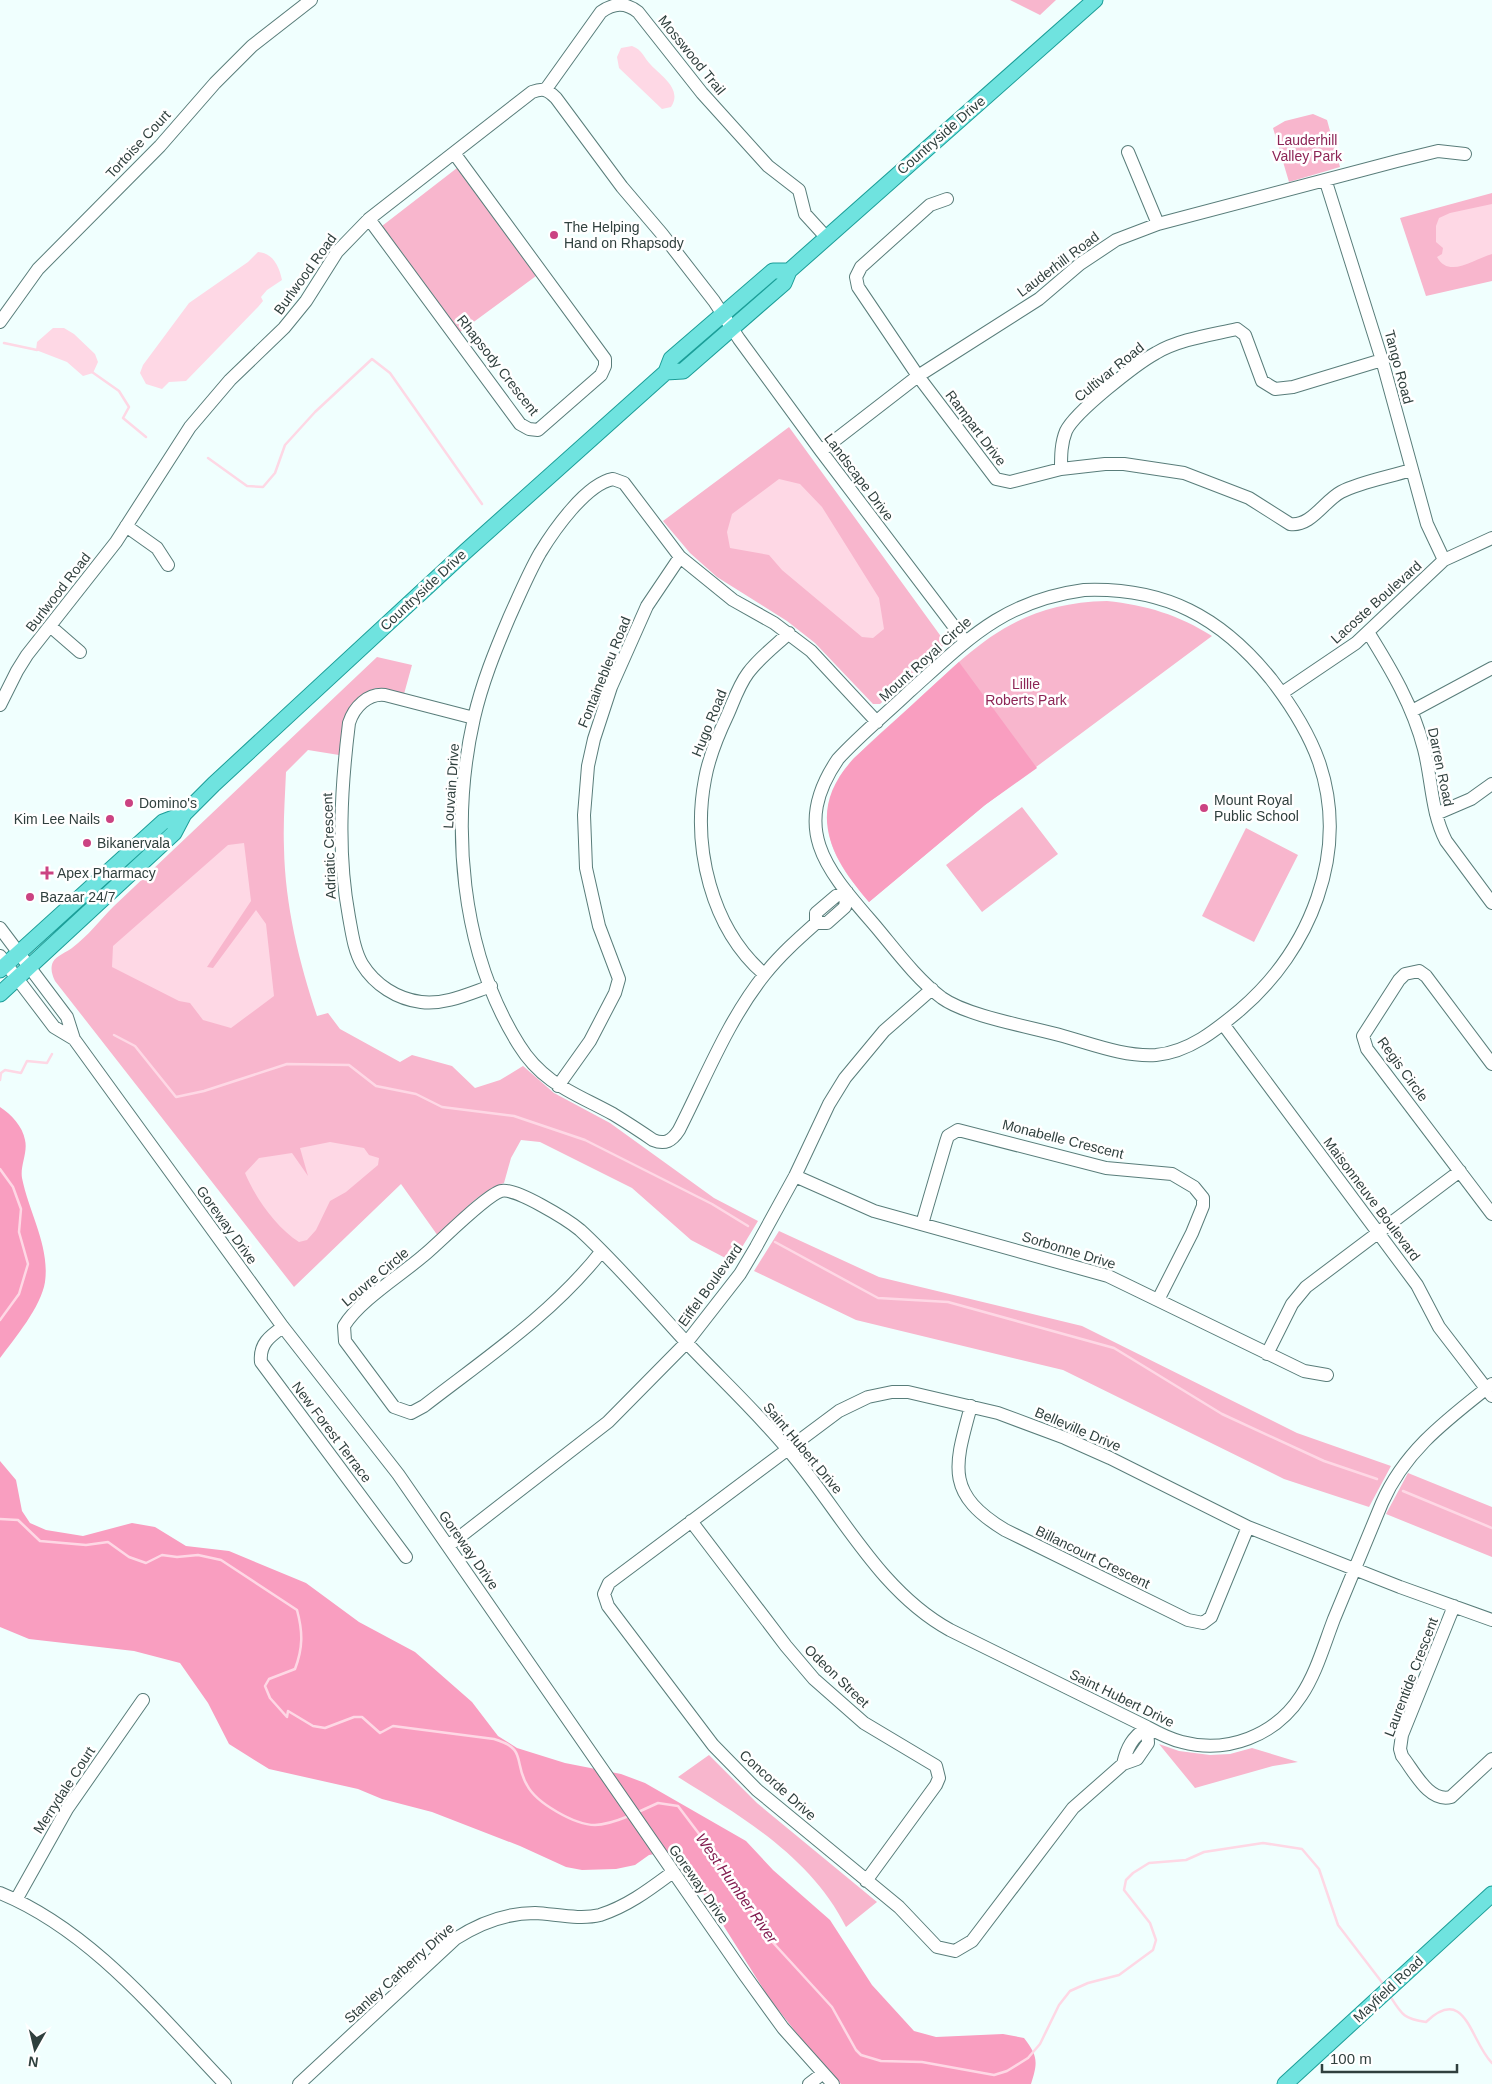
<svg xmlns="http://www.w3.org/2000/svg" width="1492" height="2084" viewBox="0 0 1492 2084" font-family="Helvetica,sans-serif">
	<style>
		.green { fill: #f8b6cd }
		.forest { fill: #f99ec0 }
		.water { fill: #fed8e5 }
		.lines { fill: none; stroke-linecap: round; stroke-linejoin: round }
		.stream { stroke: #fed8e5; stroke-width: 2.5 }
		.minor-casing { stroke: #597d7a; stroke-width: 14 }
		.major-casing { stroke: #1b9e98; stroke-width: 17 }
		.minor { stroke: #fff; stroke-width: 12 }
		.major { stroke: #6fe3df; stroke-width: 15 }
		.poi-dot { fill: #cb4382; stroke: #fff; stroke-width: 2 }
		.labels { text-anchor: middle; dominant-baseline: central; stroke-width: 5; stroke-linejoin: round; paint-order: stroke }
		.street-label { font-size: 14px; fill: #30403e; stroke: #fff }
		.park-label { font-size: 14px; fill: #8d2556; stroke: #fff }
		.poi-label { font-size: 14px; fill: #30403e; stroke: #fff; text-anchor: start }
		.water-label { font-size: 15px; font-style: italic; fill: #7f164b; stroke: #fff }
	</style>
	<rect width="100%" height="100%" fill="#f0fffe"/>
	<path class="green" d="M1010,0h46l-16,15z
		M1313,114l14,6 13,47 -51,15 -16,-54 12,-7z
		M457,168l79,108 -76,56 -78,-106z
		M1492,193v88l-66,15 -26,-78z
		M789,427l156,215 -3,5 -62,57h-7l-58,-61 -28,-22 -70,-44 -27,-24 -27,-32z
		M1107,601c39,4 72,14 105,35l-227,169 -116,97c-36,-42 -57,-76 -26,-130 20,-25 45,-45 68,-66 64,-59 103,-103 196,-105z
		M377,657l35,8 -8,29 -28,-6 -8,3 -9,8 -12,12 -8,44 -31,-5 -22,22c-1,25 -3,51 -2,76 1,57 15,114 33,168l11,-3 12,16 60,33 12,-7 40,11 23,22 25,-8 23,-14 31,27 56,30 104,75 44,23 -25,41 -42,-22 -59,-52 -92,-46 -19,-2 -10,18 -7,25c-26,8 -47,35 -66,53l-37,-52 -107,103 -239,-306c-3,-6 -5,-13 -2,-19 3,-6 14,-10 19,-14 16,-12 28,-28 42,-42z
		M1022,807l36,47 -76,58 -36,-47z
		M1246,828l52,27 -44,87 -52,-26z
		M779,1231l100,46 203,49 215,107 94,33 -22,41 -85,-28 -221,-109 -207,-50 -102,-49z
		M1408,1473l84,34v50l-106,-43z
		M1159,1744l20,7 31,4 20,-1 22,-6 46,14 -25,4 -78,22z
		M709,1755l48,48 120,99 -31,25c-35,-70 -104,-110 -168,-150z"/>
	<path class="forest" d="M959,662l78,106 -52,37 -116,97c-39,-46 -64,-91 -15,-144z
		M0,1107c11,7 23,20 25,33 3,12 -5,26 -3,38 7,35 28,68 23,104 -4,25 -30,56 -45,76z
		M0,1461l16,19 6,31 8,12 16,7 37,6 49,-13 23,4 31,19 43,5 77,32 53,39 56,30 57,50 26,34 19,12 48,15 56,11 24,9 101,58 27,29 57,50 42,65 42,46 22,6 67,-3 21,4c14,18 14,24 7,46h-190l-28,-30 -44,-56 -85,-135 -8,-9 -10,-2 -17,3 -14,10 -19,4 -34,1 -16,-3 -46,-21 -88,-34 -50,-13 -24,-10 -89,-20 -40,-25 -21,-41 -28,-40 -46,-12 -105,-12 -29,-12z"/>
	<path class="water" d="M632,46c11,4 11,11 19,19 10,11 32,24 20,42l-9,2 -43,-41 -2,-11 4,-9z
		M1492,204v50c-18,5 -43,25 -55,3l5,-3 1,-6 -7,-6v-16l3,-8 11,-5z
		M258,252c15,1 21,14 24,28l-15,10 -6,7 2,4 -5,6 -72,74 -17,1 -7,7 -16,-5 -6,-11 3,-8 46,-62 59,-41z
		M53,328h11l10,6 21,20 3,8 -5,11 -10,3 -16,-14 -31,-12 1,-8z
		M779,479l21,5 22,23 57,91 5,31 -11,9 -11,-1 -80,-67 -13,-15 -39,-7 -3,-16 5,-18z
		M244,843l7,58 -44,66 6,1 43,-58 10,14 8,72 -43,32 -28,-8 -13,-17 -11,-2 -67,-34 1,-21 115,-101z
		M330,1142l34,6 5,7 10,3 -1,7 -32,27 -16,9 -14,29 -9,10 -8,2c-23,-15 -43,-43 -54,-69l14,-15 33,-5 16,23 -8,-28z"/>
	<g class="lines">
		<path class="stream" d="M4,343l33,7
			M92,372l27,19 10,16 -6,11 23,19
			M208,458l39,28 16,1 12,-14 10,-28 30,-33 57,-53 18,14 92,131
			M114,1035l21,11 41,51 28,-6 83,-27 62,1 27,21 40,8 26,13 72,9 71,24 127,64 36,22
			M0,1080l1,-7 4,-3 16,3 6,-12 20,2 5,-9
			M0,1169l13,18 8,22 -2,23 9,32 -9,30 -19,26
			M775,1242l103,56 70,4 166,46 108,66 102,47 53,18
			M1403,1491l89,37
			M0,1519l18,1 22,21 46,4 22,-3 21,15 17,6 16,-8 15,2 21,-2 23,5 76,50c6,22 6,38 -2,59l-26,10 -4,7 5,12 17,19 1,-6 25,15 12,2 29,-11h8l18,16 13,-7 101,13c34,10 19,23 33,46 9,18 48,40 68,40 11,0 24,-5 34,-9
			M636,1813l22,-10 20,3 62,82 27,48 65,71 24,43 5,5 20,6 41,1 72,13 13,-4 21,-13 12,-14 19,-39 11,-14 18,-8 31,-8 34,-25 3,-10 -6,-17 -26,-33 2,-10 7,-7 16,-10 37,-3 18,-8 59,-9 39,6 17,20 19,56 46,60
			M1390,1996c12,19 14,23 36,26 40,-38 44,19 66,41"/>
		<defs>
			<path id="minor" d="M546,89l55,-77c13,-9 24,-10 37,0l64,81 66,73 31,24 6,24 21,23
				M1128,152l30,72
				M1326,182l56,178 45,164 17,36
				M947,199l-17,6 -69,62 -5,10 2,10 60,89 78,103 14,3 51,-13 44,-5h19l60,9 65,25 41,26c21,3 34,-23 51,-32 19,-10 48,-15 70,-22
				M369,219l151,205 9,5 9,1 63,-55 4,-9v-7l-151,-206
				M0,322l38,-53 122,-123 55,-63 37,-37 59,-46
				M821,451l97,-75 121,-77 41,-35 36,-24 42,-16 239,-63 41,-10 27,3
				M1061,469c0,-13 0,-26 5,-38 9,-19 70,-67 90,-78 24,-14 55,-18 81,-24l8,6 17,46 13,8 18,-2 89,-27
				M126,526l31,22 11,17
				M1084,590c81,-3 137,27 187,89 20,26 37,52 48,83 31,91 -9,188 -79,248 -24,20 -51,42 -84,45 -31,2 -64,-11 -93,-19 -32,-9 -96,-20 -121,-38 -25,-19 -45,-46 -65,-70 -47,-55 -89,-96 -39,-169 22,-24 48,-45 72,-68 58,-52 93,-90 174,-101z
				M50,626l30,26
				M1368,632c23,37 45,74 56,117 8,31 7,63 22,92l46,62
				M1282,693l74,-50 88,-83 48,-22
				M0,705l17,-34 10,-16 89,-113 74,-115 40,-47 54,-52 22,-27 31,-49 32,-33 163,-127c11,-4 15,-3 24,6l66,89 40,47 52,67 25,38 82,112 144,190
				M1412,711l80,-43
				M474,718l-89,-23c-17,-2 -31,12 -36,28 -8,65 -12,130 0,194 3,16 5,33 13,47 13,21 35,35 59,38 24,3 47,-8 70,-16
				M1436,814l35,-15 21,-15
				M816,923v-10l20,-17 11,-4 -2,15 -18,16h-11c-18,16 -36,32 -51,51 -37,46 -59,103 -86,156 -7,11 -14,15 -26,10 -13,-9 -27,-18 -40,-26 -38,-21 -70,-30 -94,-69 -59,-94 -69,-221 -45,-327 8,-35 21,-67 35,-100 10,-22 19,-44 31,-65 14,-23 46,-69 73,-74l11,4 56,74 53,43 41,23 37,28 66,71
				M0,928l67,89 7,22 209,288 115,147 346,500 39,54 50,56
				M0,956l54,71 20,12
				M764,974c-53,-46 -72,-127 -59,-195 4,-23 13,-44 23,-65 6,-14 11,-29 20,-41 11,-15 27,-27 41,-40
				M1223,1024l194,261 22,42 53,69
				M1492,1064l-66,-88 -7,-5 -14,3 -6,6 -36,56 4,13 125,165
				M558,1086l32,-45 25,-48 4,-14 -20,-53 -13,-58 -2,-53 4,-49 6,-27 17,-52 36,-81 33,-49
				M795,1176l79,35 234,65 196,95 23,4
				M922,1224l24,-82 2,-6 10,-6 148,38 66,6 22,13 9,11v8l-11,27 -34,67
				M601,1252c-49,62 -115,106 -177,154l-13,7 -17,-6 -49,-66 -1,-15c15,-25 57,-51 79,-70 16,-13 63,-61 78,-65 14,-4 67,29 79,39 37,34 71,74 105,111 35,37 73,72 105,111 51,60 89,139 160,178l197,97c11,6 22,12 35,15 45,12 93,-6 119,-46 15,-22 23,-51 33,-77 16,-38 32,-77 48,-116 23,-53 66,-84 110,-119
				M283,1327c-13,9 -24,17 -22,35l145,195
				M1267,1354l25,-50 14,-17 154,-116
				M971,1406c-16,59 -27,87 34,124l183,90 15,3 8,-6 37,-90
				M691,1521l95,125 28,33 50,44 72,43 3,12 -3,7 -70,96
				M448,1546l160,-124 79,-80 53,-68 16,-27 39,-71 34,-72 16,-26 39,-47 48,-42
				M1454,1606l-52,129 -2,14 2,7c12,15 27,47 49,41l41,-38
				M1147,1727l1,16 -11,16 -14,5 -50,44 -101,133 -17,10 -18,-4 -38,-40 -142,-117 -44,-45 -105,-139 -4,-12 5,-11 230,-172 29,-14 24,-5h16l90,21 67,25 45,20 138,69 152,60 92,33
				M1123,1764c4,-17 9,-26 24,-37
				M0,1893c91,37 159,122 225,191
				M16,1900l51,-91 76,-109
				M299,2084l156,-145c23,-15 51,-26 80,-26 20,1 45,7 65,2 28,-9 50,-26 73,-43
				M809,2084l13,-10"/>
			<path id="major" d="M666,372l17,-1 101,-88 5,-12 306,-271
				M0,970l163,-148 21,-8
				M0,994l174,-161 10,-19 30,-30 252,-233 200,-179 5,-13 102,-88h16
				M1285,2084l207,-190"/>
		</defs>
		<use href="#minor" class="minor-casing"/>
		<use href="#major" class="major-casing"/>
		<use href="#minor" class="minor"/>
		<use href="#major" class="major"/>
	</g>
	<g class="poi-dot">
		<circle cx="554" cy="235" r="5"/>
		<circle cx="129" cy="803" r="5"/>
		<circle cx="1204" cy="808" r="5"/>
		<circle cx="110" cy="819" r="5"/>
		<circle cx="87" cy="843" r="5"/>
		<path d="M44.5 865.5h5v5h5v5h-5v5h-5v-5h-5v-5h5z"/>
		<circle cx="30" cy="897" r="5"/>
	</g>
	<g class="labels">
		<g class="street-label">
			<text transform="translate(692 55) rotate(51)">Mosswood Trail</text>
			<text transform="translate(941 135) rotate(-41)">Countryside Drive</text>
			<text transform="translate(138 144) rotate(-47)">Tortoise Court</text>
			<text transform="translate(1058 264) rotate(-37)">Lauderhill Road</text>
			<text transform="translate(305 274) rotate(-54)">Burlwood Road</text>
			<text transform="translate(498 365) rotate(52)">Rhapsody Crescent</text>
			<text transform="translate(1399 367) rotate(75)">Tango Road</text>
			<text transform="translate(1109 372) rotate(-39)">Cultivar Road</text>
			<text transform="translate(976 428) rotate(53)">Rampart Drive</text>
			<text transform="translate(859 477) rotate(53)">Landscape Drive</text>
			<text transform="translate(423 590) rotate(-43)">Countryside Drive</text>
			<text transform="translate(58 592) rotate(-52)">Burlwood Road</text>
			<text transform="translate(1376 602) rotate(-42)">Lacoste Boulevard</text>
			<text transform="translate(925 659) rotate(-42)">Mount Royal Circle</text>
			<text transform="translate(604 672) rotate(-68)">Fontainebleu Road</text>
			<text transform="translate(709 723) rotate(-68)">Hugo Road</text>
			<text transform="translate(1441 767) rotate(78)">Darren Road</text>
			<text transform="translate(451 786) rotate(-86)">Louvain Drive</text>
			<text transform="translate(329 846) rotate(-92)">Adriatic Crescent</text>
			<text transform="translate(1403 1069) rotate(54)">Regis Circle</text>
			<text transform="translate(1063 1139) rotate(14)">Monabelle Crescent</text>
			<text transform="translate(1372 1199) rotate(53)">Maisonneuve Boulevard</text>
			<text transform="translate(227 1225) rotate(54)">Goreway Drive</text>
			<text transform="translate(1069 1250) rotate(17)">Sorbonne Drive</text>
			<text transform="translate(375 1277) rotate(-40)">Louvre Circle</text>
			<text transform="translate(710 1285) rotate(-54)">Eiffel Boulevard</text>
			<text transform="translate(1078 1429) rotate(23)">Belleville Drive</text>
			<text transform="translate(332 1432) rotate(53)">New Forest Terrace</text>
			<text transform="translate(803 1448) rotate(50)">Saint Hubert Drive</text>
			<text transform="translate(469 1550) rotate(55)">Goreway Drive</text>
			<text transform="translate(1093 1557) rotate(26)">Billancourt Crescent</text>
			<text transform="translate(837 1676) rotate(44)">Odeon Street</text>
			<text transform="translate(1411 1677) rotate(-69)">Laurentide Crescent</text>
			<text transform="translate(1122 1698) rotate(26)">Saint Hubert Drive</text>
			<text transform="translate(778 1785) rotate(42)">Concorde Drive</text>
			<text transform="translate(64 1790) rotate(-57)">Merrydale Court</text>
			<text transform="translate(699 1884) rotate(55)">Goreway Drive</text>
			<text transform="translate(399 1973) rotate(-42)">Stanley Carberry Drive</text>
			<text transform="translate(1388 1989) rotate(-43)">Mayfield Road</text>
		</g>
		<g class="park-label">
			<text x="1307" y="140">Lauderhill<tspan x="1307" dy="16">Valley Park</tspan></text>
			<text x="1026" y="684">Lillie<tspan x="1026" dy="16">Roberts Park</tspan></text>
		</g>
		<g class="poi-label">
			<text x="564" y="227">The Helping<tspan x="564" dy="16">Hand on Rhapsody</tspan></text>
			<text x="1214" y="800">Mount Royal<tspan x="1214" dy="16">Public School</tspan></text>
			<text x="139" y="803">Domino's</text>
			<text x="100" y="819" text-anchor="end">Kim Lee Nails</text>
			<text x="97" y="843">Bikanervala</text>
			<text x="57" y="873">Apex Pharmacy</text>
			<text x="40" y="897">Bazaar 24/7</text>
		</g>
		<g class="water-label">
			<text transform="translate(737 1888) rotate(55)">West Humber River</text>
		</g>
	</g>
	<g transform="translate(35 2049) rotate(188)" stroke="#ffffff" stroke-width="4" paint-order="stroke">
	<path d="M0-4L9 19L0 12L-9 19Z" fill="#30403e"/>
	<text y="-8" font-size="14" font-weight="bold" text-anchor="middle" fill="#30403e">N</text>
	</g>
	<path d="M1322 2064v8h135v-8" fill="none" stroke="#30403e" stroke-width="2.5"/>
	<text x="1330" y="2064" font-size="15" fill="#30403e" stroke="#ffffff" stroke-width="4" paint-order="stroke">100 m</text>
</svg>
